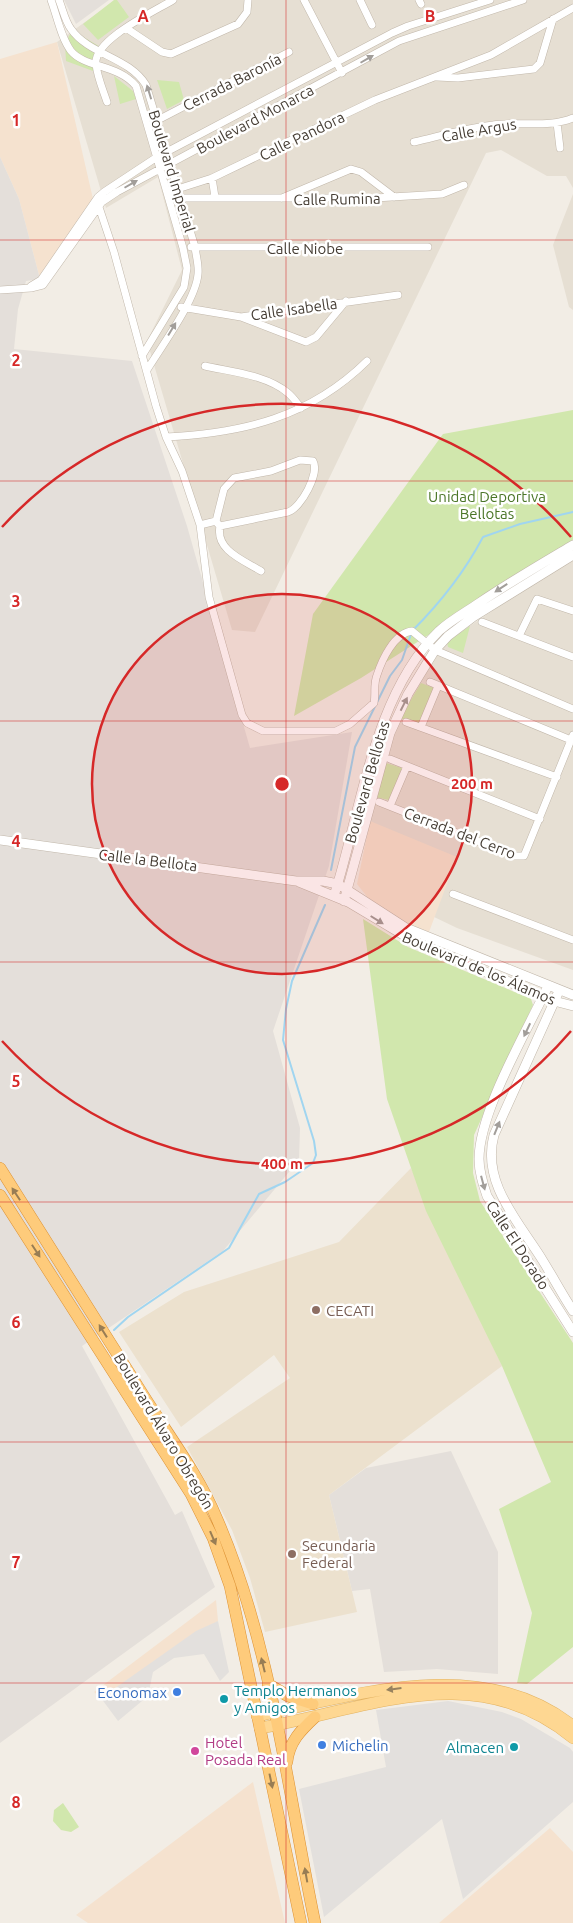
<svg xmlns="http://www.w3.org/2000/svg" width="573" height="1923" viewBox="0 0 573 1923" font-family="Ubuntu,sans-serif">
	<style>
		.residential { fill: #e6dfd3 }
		.commercial { fill: #f5e2cf }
		.industrial { fill: #e4dfda }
		.education { fill: #ece1ce }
		.green { fill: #d1e7ad }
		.parking { fill: #e3e0dd }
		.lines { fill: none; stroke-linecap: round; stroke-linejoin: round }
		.stream { stroke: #a0d5f0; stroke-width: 2 }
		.minor-casing { stroke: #c1b7aa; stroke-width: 8 }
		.tertiary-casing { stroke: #c1b7aa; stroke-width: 10 }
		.primary-casing { stroke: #e3b362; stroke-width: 12 }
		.trunk-casing { stroke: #dd9234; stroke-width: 12 }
		.minor { stroke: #fff; stroke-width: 7 }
		.tertiary { stroke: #fff; stroke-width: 9 }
		.primary { stroke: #fed792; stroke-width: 11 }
		.trunk { stroke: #fecb7b; stroke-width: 11 }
		.oneway { fill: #a29e9a }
		.oneway2 { fill: #987d54 }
		.oneway3 { fill: #98825e }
		.grid { fill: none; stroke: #d62828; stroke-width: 1; stroke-opacity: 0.55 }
		.ring { fill: none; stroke: #d62828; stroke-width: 2.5 }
		.education-dot { fill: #8d6e63; stroke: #fff; stroke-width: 2 }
		.shop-dot { fill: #3f7fe0; stroke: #fff; stroke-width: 2 }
		.culture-dot { fill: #0f9aa8; stroke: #fff; stroke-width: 2 }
		.hotel-dot { fill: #d1479c; stroke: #fff; stroke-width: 2 }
		.labels { text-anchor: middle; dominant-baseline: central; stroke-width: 5; stroke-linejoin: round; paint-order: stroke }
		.street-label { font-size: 15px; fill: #453d34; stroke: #fff }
		.park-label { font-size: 15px; fill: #4b7628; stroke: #fff }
		.education-label { font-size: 15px; fill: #785e54; stroke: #fff; text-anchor: start }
		.culture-label { font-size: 15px; fill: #0d838f; stroke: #fff; text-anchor: start }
		.shop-label { font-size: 15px; fill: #366cbe; stroke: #fff; text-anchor: end }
		.hotel-label { font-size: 15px; fill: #b23c85; stroke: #fff; text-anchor: start }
		.grid-label { font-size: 16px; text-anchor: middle; font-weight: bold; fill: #d62828; stroke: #fff; stroke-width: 5; stroke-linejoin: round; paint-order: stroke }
		.centre { fill: #d62828; stroke: #fff; stroke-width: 2.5 }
		.ring-label { font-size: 15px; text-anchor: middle; font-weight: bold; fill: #d62828; stroke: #fff; stroke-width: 5; stroke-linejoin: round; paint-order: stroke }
	</style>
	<rect width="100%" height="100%" fill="#f2ede5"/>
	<path class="residential" d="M116,0h457v188l-7,-12h-19l-46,-26 -15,3 -231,479 -23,-2 -85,-289 35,-71 -24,-93 -52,31 -49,-166z
		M573,194v116l-4,-3 -16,-62z
		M573,560v410l-116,-42 -25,-12 -62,-95 22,-85 22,-46 32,-48 94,-63z"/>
	<path class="commercial" d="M57,42l36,157 -53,80 -21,-80 -19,-42v-98z
		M370,821l87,36 -28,75 -23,-8 -34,-21 -15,-19z
		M216,1600l2,21 -117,77 -7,-6z
		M253,1782l32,141h-197l-12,-8z
		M550,1828l23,24v71h-134z"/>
	<path class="industrial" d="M64,0h45l-33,24z
		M0,157l19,42 21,80 -14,2 -8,28 -4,40 118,12 55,165 63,222 102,-16 -23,134 -56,165 27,97 -1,32 -76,91 -141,95 93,169 7,-4 33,76 -215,156z
		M451,1451l47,101v122l-61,-5 -53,3 -14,-83 -18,2 -23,-96 37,-27z"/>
	<path class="education" d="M411,1168l91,198 -173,129 28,117 -92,20 -15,-54 -18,-48 -45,-83 103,-69 -16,-23 -93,72 -62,-95 65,-40 155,-50z"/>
	<path class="green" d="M114,0h3l12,17 -31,23 -15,-16z
		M72,30l30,18 -8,16 -1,7 -27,-10 -1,-17z
		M114,76l19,15 3,8 -16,5z
		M157,80l22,2 5,18 -17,9z
		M573,410v133l-212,135 -67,38 19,-102 130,-180z
		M470,626l-7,27 -15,-6 -1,-5z
		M421,683l13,5 -16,38 -18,-8z
		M386,763l16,5 -13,32 -14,-3z
		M363,919l45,28 123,52 2,6 -59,130 -1,38 7,28 93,142v304l-46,37 -10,-1 15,-70 -33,-104 52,-27 -49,-116 -76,-155 -39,-112z
		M63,1803l16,24 -8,5 -10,-2 -8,-9 1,-11z"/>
	<path class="parking" d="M218,1621l11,51 -9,9 -16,-27 -30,4 -21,14 -5,24 -30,25 -17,-23 95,-67z
		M448,1701l54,11 19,7 49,29 3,4v50l-110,97 -21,-80 -118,98 -25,-128 87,-22 -10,-57z"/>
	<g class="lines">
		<path class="stream" d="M413,630c28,-28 52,-59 70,-93l37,-13 53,-12
			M331,870l24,-123 35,-71 12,-16 9,-26
			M114,1330l14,-13 101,-69 30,-54 26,-12 28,-19 3,-8 -2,-14 -31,-101 3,-31 6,-28 33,-76"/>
		<defs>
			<path id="minor" d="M51,0c6,16 10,38 20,51 14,17 47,13 65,35l47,162 4,20 -3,19 -42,69
				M59,0c4,10 6,21 12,29 18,26 58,28 75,56l49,162c1,9 4,18 3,27 -2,26 -37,73 -51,96
				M304,0l38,73
				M360,0l12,25
				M419,0l2,4
				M126,28l36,24 9,2 67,-30 9,-12 1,-12
				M437,77l21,1 76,-9 6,-6 13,-44
				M107,102c-4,-12 -10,-26 -11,-38 -3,-24 59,-53 77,-64
				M154,122l135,-70
				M557,123l3,25
				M414,142c26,-6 53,-14 79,-17 25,-4 58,3 80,-7
				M212,178l3,19
				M168,192l44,-14 163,-78 116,-45 82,-47
				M169,198h206l67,-4 22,-9
				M282,198l69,-29 10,3 33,25
				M99,207l15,45 42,154 10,31 16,34 18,54 9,72 33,118 5,8 16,8h73l14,-7 24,-21c2,-9 -1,-18 3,-28 5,-15 17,-42 35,-44l23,19 138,59
				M191,247h237
				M31,286l10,-6 57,-83 6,-5 53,-35 235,-124 16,-7 82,-26
				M0,290l31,-2 12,-3 59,-83 15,-10 282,-151 124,-41
				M181,307l60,10 157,-22
				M241,317l65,25 10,-5 30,-36
				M205,366c27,6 62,9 83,27 5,4 9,10 13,15
				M166,437c78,-4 144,-20 201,-76
				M216,521l8,-32 10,-11 37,-7 29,-11 13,1c7,12 -12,47 -25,51l-68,14
				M200,525l16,-4 2,3
				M220,526c-5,24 23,34 41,45
				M482,622l91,35
				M519,636l18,-37 36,12
				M430,682l141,58
				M406,722l151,55
				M421,727l17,-41
				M390,759l150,60
				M379,802l136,54h9l49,-121
				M390,806l17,-40
				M453,894l120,46"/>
			<path id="tertiary" d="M0,840l296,41h27l15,3 68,44 167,67
				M299,882l49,20 67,40 139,59 19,5
				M334,896c27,-84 39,-201 105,-265 12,-11 27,-19 40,-28 31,-21 62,-39 94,-58
				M344,901l46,-168 18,-39 27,-44 13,-14 25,-19 100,-62
				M548,986c-21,45 -69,126 -69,173 0,13 4,25 8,37l86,136
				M559,991l-65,144c-13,48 25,87 49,126 10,16 19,33 30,50"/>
			<path id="primary" d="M257,1716c102,-22 225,-62 316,10
				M260,1728c108,-19 216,-71 313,10"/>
			<path id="trunk" d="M0,1168c47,74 93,148 140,222 26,42 58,83 77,129 55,127 70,269 98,404
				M0,1195l191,299 22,44 17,48 71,337
				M268,1684l20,12 25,8
				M287,1762c2,-20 14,-32 28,-45"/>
		</defs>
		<use href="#minor" class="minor-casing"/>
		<use href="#tertiary" class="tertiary-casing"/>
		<use href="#primary" class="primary-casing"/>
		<use href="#trunk" class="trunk-casing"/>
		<use href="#minor" class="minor"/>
		<use href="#tertiary" class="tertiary"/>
		<use href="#primary" class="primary"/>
		<use href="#trunk" class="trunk"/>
	</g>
	<defs><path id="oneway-solid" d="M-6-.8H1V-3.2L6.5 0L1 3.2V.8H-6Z" transform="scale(1.25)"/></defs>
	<g class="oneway">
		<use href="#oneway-solid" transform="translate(367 59) rotate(-30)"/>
		<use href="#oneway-solid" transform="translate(149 92) rotate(-107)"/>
		<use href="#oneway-solid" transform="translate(131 184) rotate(-30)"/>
		<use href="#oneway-solid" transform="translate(172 329) rotate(-59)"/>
		<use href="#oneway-solid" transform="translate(501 588) rotate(147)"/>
		<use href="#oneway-solid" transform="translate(404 704) rotate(-63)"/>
		<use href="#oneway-solid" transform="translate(377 920) rotate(32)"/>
		<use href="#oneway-solid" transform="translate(527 1030) rotate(115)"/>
		<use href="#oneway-solid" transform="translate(497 1128) rotate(-68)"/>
		<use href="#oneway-solid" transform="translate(483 1183) rotate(75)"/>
	</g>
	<g class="oneway2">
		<use href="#oneway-solid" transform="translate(16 1194) rotate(-123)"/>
		<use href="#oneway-solid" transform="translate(36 1251) rotate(57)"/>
		<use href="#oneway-solid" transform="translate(103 1331) rotate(-122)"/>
		<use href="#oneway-solid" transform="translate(213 1538) rotate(67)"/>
		<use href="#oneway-solid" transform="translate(263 1665) rotate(-104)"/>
		<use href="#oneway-solid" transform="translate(271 1781) rotate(78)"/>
		<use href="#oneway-solid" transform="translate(306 1875) rotate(-100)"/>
	</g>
	<use class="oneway3" href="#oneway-solid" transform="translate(394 1689) rotate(173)"/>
	<path class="grid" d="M286,0v1923M0,240h573M0,481h573M0,721h573M0,962h573M0,1202h573M0,1442h573M0,1683h573"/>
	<circle cx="282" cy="784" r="190" fill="#d62828" fill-opacity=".12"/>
	<g class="ring">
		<circle cx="282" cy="784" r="190"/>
		<path d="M571 1031A380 380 0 0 1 2 1041M2 527A380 380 0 0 1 571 537"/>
	</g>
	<g class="education-dot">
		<circle cx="316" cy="1310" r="5"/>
		<circle cx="292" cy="1554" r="5"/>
	</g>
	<g class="shop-dot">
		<circle cx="177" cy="1692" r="5"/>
		<circle cx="322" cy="1745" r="5"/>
	</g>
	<g class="culture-dot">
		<circle cx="224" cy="1699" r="5"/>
		<circle cx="514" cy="1747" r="5"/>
	</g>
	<circle class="hotel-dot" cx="195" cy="1751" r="5"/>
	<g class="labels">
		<g class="street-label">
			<text transform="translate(232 82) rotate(-27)">Cerrada Baronía</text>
			<text transform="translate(255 119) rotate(-28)">Boulevard Monarca</text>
			<text transform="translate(479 130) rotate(-10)">Calle Argus</text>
			<text transform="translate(302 136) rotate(-26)">Calle Pandora</text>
			<text transform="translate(172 171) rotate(73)">Boulevard Imperial</text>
			<text transform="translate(337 199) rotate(-1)">Calle Rumina</text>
			<text x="305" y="248">Calle Niobe</text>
			<text transform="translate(294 309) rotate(-8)">Calle Isabella</text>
			<text transform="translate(367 782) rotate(-74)">Boulevard Bellotas</text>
			<text transform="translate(460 833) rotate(21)">Cerrada del Cerro</text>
			<text transform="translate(148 860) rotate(7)">Calle la Bellota</text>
			<text transform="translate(479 968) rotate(23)">Boulevard de los Álamos</text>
			<text transform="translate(518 1245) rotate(57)">Calle El Dorado</text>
			<text transform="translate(164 1431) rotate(59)">Boulevard Álvaro Obregón</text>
		</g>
		<g class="park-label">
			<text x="487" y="496">Unidad Deportiva<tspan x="487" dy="17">Bellotas</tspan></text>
		</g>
		<g class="education-label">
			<text x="326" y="1310">CECATI</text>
			<text x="302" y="1545">Secundaria<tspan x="302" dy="17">Federal</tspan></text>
		</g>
		<g class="culture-label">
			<text x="234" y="1690">Templo Hermanos<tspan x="234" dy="17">y Amigos</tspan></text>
			<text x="504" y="1747" text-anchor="end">Almacen</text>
		</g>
		<g class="shop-label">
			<text x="167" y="1692">Economax</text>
			<text x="332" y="1745" text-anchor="start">Michelin</text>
		</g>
		<g class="hotel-label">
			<text x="205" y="1742">Hotel<tspan x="205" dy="17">Posada Real</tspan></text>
		</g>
	</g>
	<g class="grid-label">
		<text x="143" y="22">A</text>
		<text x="430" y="22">B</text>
		<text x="16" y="126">1</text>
		<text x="16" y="366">2</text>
		<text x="16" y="607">3</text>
		<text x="16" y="847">4</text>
		<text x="16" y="1087">5</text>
		<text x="16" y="1328">6</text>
		<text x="16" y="1568">7</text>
		<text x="16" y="1808">8</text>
	</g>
	<circle cx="282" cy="784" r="8" class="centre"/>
	<g class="ring-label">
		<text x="472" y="789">200 m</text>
		<text x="282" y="1169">400 m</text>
	</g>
</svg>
